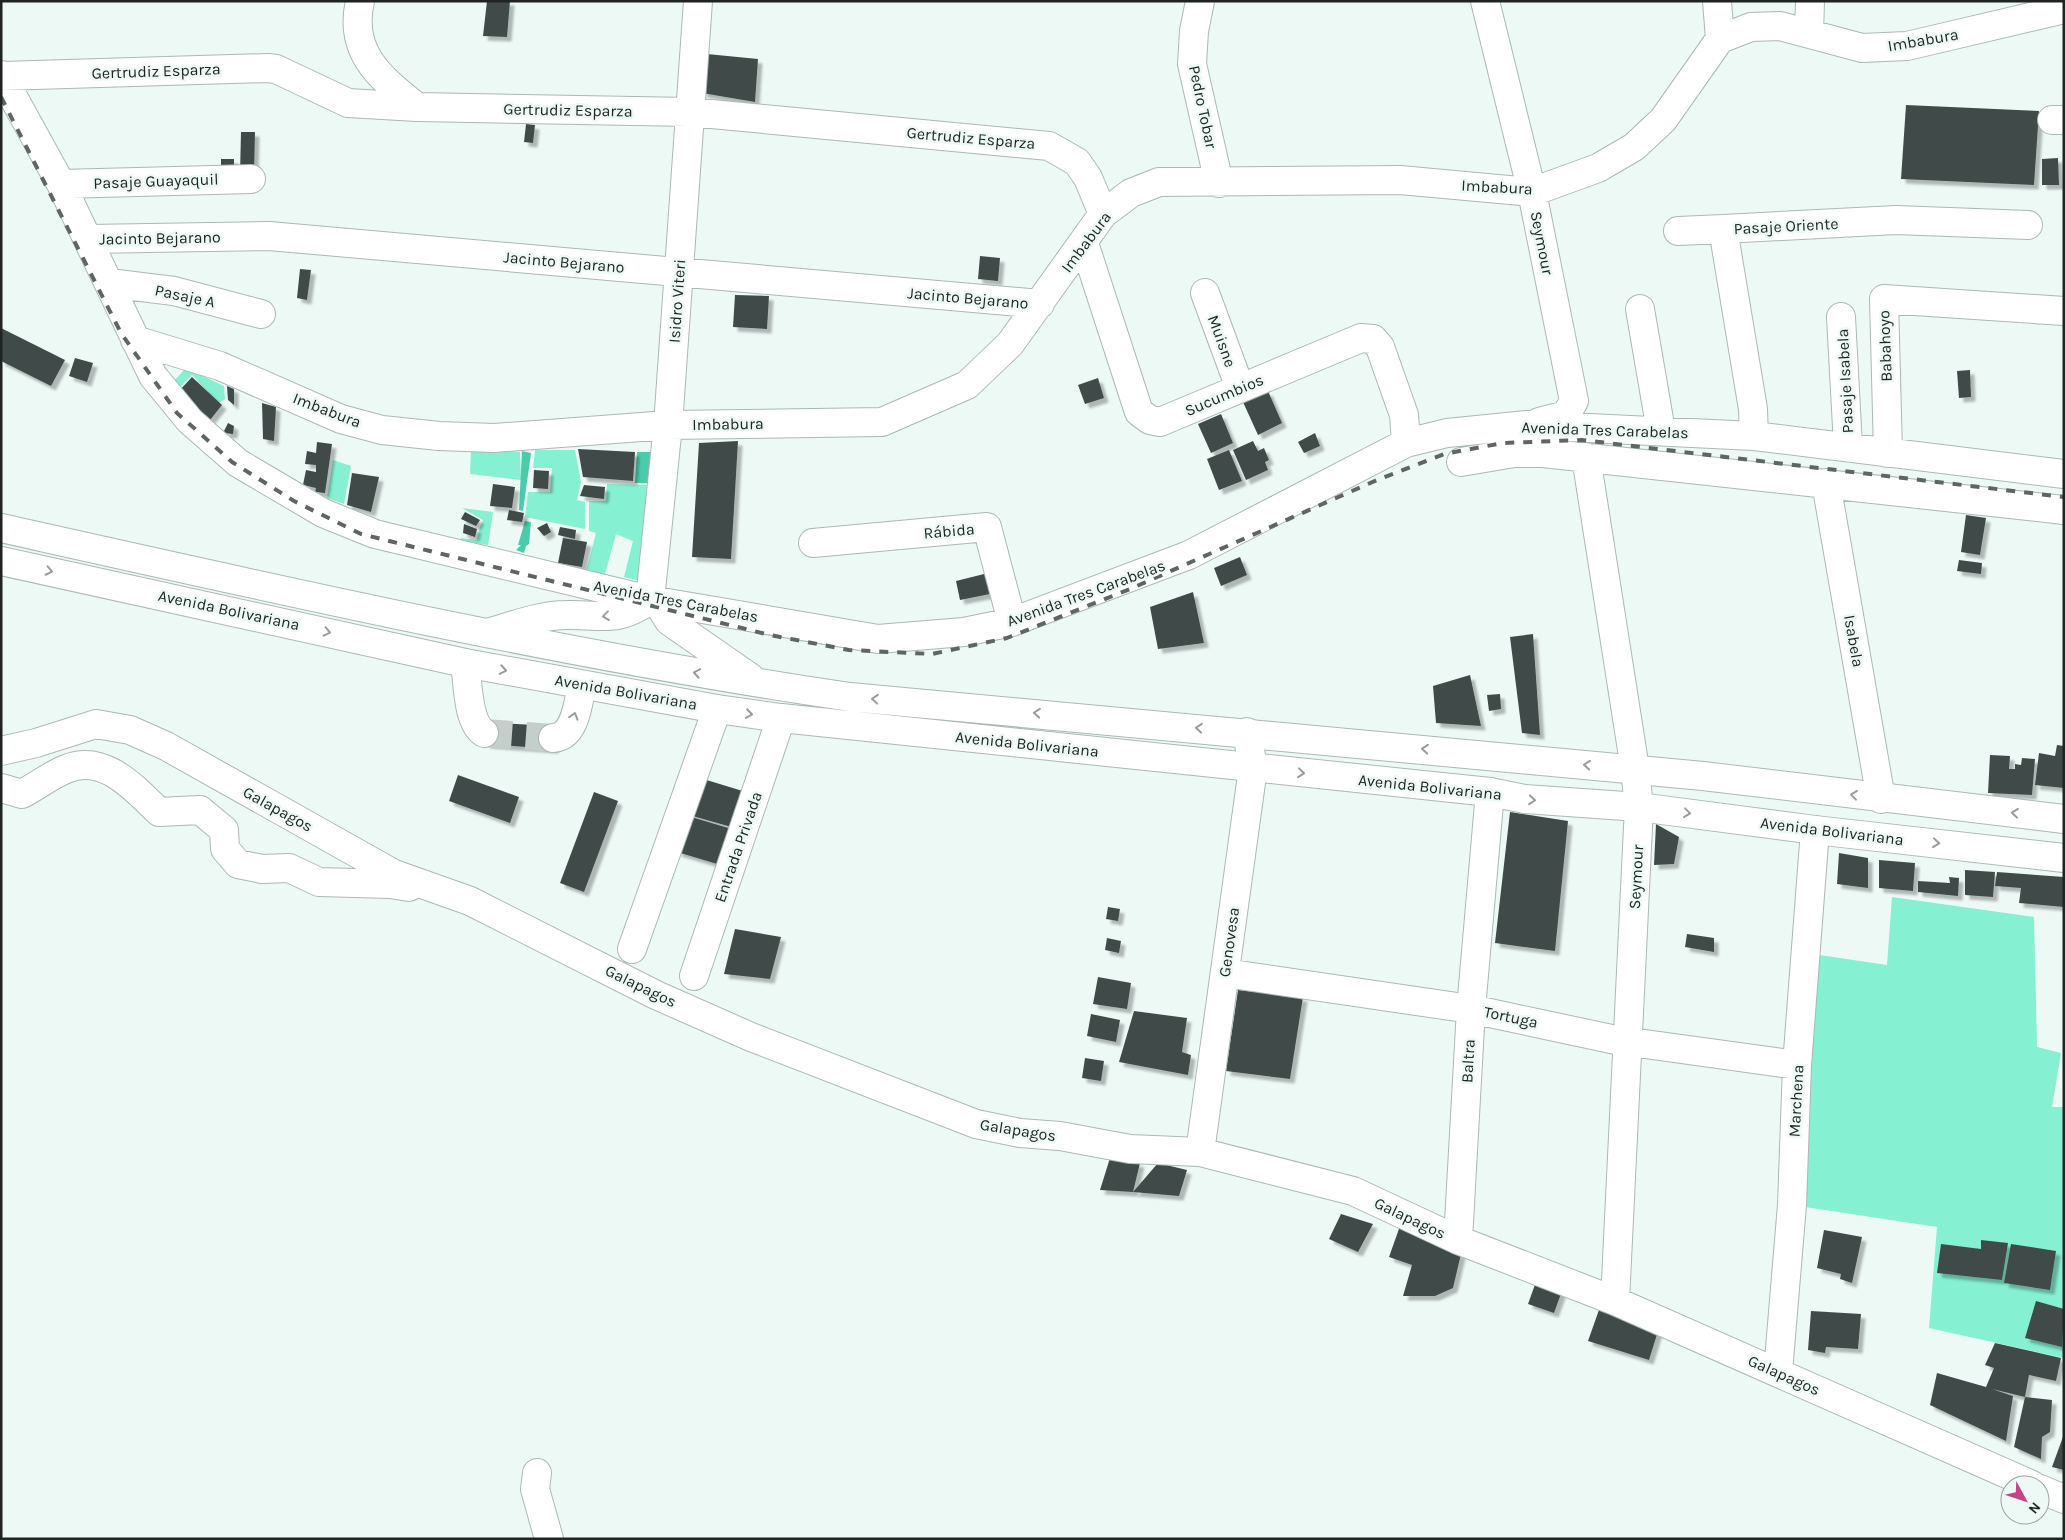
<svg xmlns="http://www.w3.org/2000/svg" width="2065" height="1540" viewBox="0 0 2065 1540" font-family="Karla,sans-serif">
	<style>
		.green { fill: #85f0d2 }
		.forest { fill: #4bcbab }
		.building { fill: #414b48; filter: url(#shadow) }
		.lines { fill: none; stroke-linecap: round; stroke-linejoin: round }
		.minor-tunnel { stroke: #c4cecb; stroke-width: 28; stroke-dasharray: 28 14; stroke-linecap: butt }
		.minor-casing { stroke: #acb8b4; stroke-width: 30 }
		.major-casing { stroke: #acb8b4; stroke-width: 30 }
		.minor { stroke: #fff; stroke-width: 28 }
		.major { stroke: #fff; stroke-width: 28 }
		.rail { stroke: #5f6563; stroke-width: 4; stroke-dasharray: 9 9; stroke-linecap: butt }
		.oneway { stroke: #9a9c9c }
		.labels { text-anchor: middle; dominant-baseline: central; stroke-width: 5; stroke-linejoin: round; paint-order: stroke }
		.street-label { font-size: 16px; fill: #1f2322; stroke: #edf9f5 }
	</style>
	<defs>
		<filter id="shadow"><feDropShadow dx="4.5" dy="4.5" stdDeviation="1" flood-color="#0004"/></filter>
	</defs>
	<rect width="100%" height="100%" fill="#edf9f5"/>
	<path class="green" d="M186,368l38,18 1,13 -6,4 -27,-28 -15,15 -6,-6z
		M471,450l49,2 1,28 -51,-6z
		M535,450h40l6,32 -4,18 8,2v27l-60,-12 3,-25h22l2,-24h-19z
		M333,460l18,6 -7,38 -17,-6z
		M607,484l43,1 -9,96 -17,-4 9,-36 -17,-7 -11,40 -19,-2 10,-39 -7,-2v-30h17z
		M462,508l31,4 -5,33 -27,-4v-3l16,2 3,-13 3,-7z
		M1892,897l142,20 3,130 24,6 -9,54h12v251l-135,-30 8,-101 -145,-22 14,-252 81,12z"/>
	<path class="forest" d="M522,451l9,2 -8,58 -4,-1z
		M637,452h16l-1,31h-17z
		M525,521l6,1 -2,22 -3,2 -2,7 -8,-3 5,-5h-3z"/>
	<path class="building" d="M487,1h23l-3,36 -24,-1z
		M707,54l51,5 -3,43 -53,-9z
		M1906,105l133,6 -5,74 -133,-6z
		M526,124l9,1 -2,18 -9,-1z
		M241,132h14l-1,42h-14z
		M2058,158l1,27h-17v-26z
		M221,159h13v15h-13z
		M980,256l20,2 -2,23 -20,-2z
		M300,269l11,1 -4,30 -10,-2z
		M735,295l34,1 -2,33 -34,-2z
		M1,328l64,32 -14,26 -50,-25z
		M75,358l18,5 -6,19 -18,-6z
		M1970,370l1,27 -12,1 -2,-27z
		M192,377l30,28 -12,15 -31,-29z
		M1098,378l6,20 -19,6 -7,-19z
		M227,386l7,3v16l-6,-5z
		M1268,391l14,32 -24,12 -15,-33z
		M262,403l14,4 -2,34 -11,-2z
		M1221,414l12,29 -22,10 -13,-29z
		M228,423l6,3 -1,8 -10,-1z
		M1315,433l5,13 -16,7 -6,-11z
		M738,441l-7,118 -39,-2 7,-114z
		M1253,441l5,10 6,-3 5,12 -4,2 3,8 -22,10 -13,-30z
		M317,442l15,2 -7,49 -10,-1 1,-4 -13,-3 3,-15 10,2v-7l-11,-1 2,-13 9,2z
		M578,449l57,3 -2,29 -50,-4z
		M1229,450l13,31 -23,9 -12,-31z
		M534,470l15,1 -1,18 -15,-1z
		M352,473l27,4 -8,35 -24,-7z
		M493,484l22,3 -3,21 -22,-2z
		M584,485l21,2 -1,12 -24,-3z
		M509,510l15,3 -2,9 -15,-2z
		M465,512l15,8 -4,6 -15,-7z
		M1966,515l20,3 -6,37 -19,-3z
		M547,523l4,9 -7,4 -7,-8z
		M464,524l13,5 -2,8 -12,-4z
		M560,527l16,3 -1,9 -17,-4z
		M563,538l24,4 -5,25 -24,-4z
		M1240,557l7,18 -26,11 -7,-18z
		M1959,560l23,3 -1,11 -24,-3z
		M992,572l3,21 -35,7 -4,-19z
		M1193,592l11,51 -46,6 -8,-42z
		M1533,634l7,101 -18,-2 -12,-96z
		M1470,675l11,51 -45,-3 -3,-37z
		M1500,694l1,15 -12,2 -2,-16z
		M482,722l70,4 2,23 -68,-5z
		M2057,745l7,1v42l-29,-3 4,-32 16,3z
		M1990,755l20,1 -1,13h6v-5l6,1 1,-7 13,1 -3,36 -44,-2z
		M458,775l61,22 -9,26 -61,-22z
		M700,778l46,14 -11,36 -46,-13z
		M594,792l24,9 -34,91 -24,-9z
		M1510,812l58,9 -13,130 -60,-8z
		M688,816l47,14 -11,36 -47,-14z
		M1656,824l23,13 -5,27 -20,1z
		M1839,853l29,5v30l-31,-4z
		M1879,860l36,3 -2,28 -34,-3z
		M1965,870l30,2 -2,25 -28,-2z
		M1997,872l67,5v30l-45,-4 2,-15 -26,-2z
		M1949,877l10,1 -1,18 -40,-4v-11l32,2z
		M1108,907l12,2 -2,12 -12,-2z
		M735,929l46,8 -11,42 -46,-5z
		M1687,934l27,4v14l-29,-5z
		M1107,938l14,3 -2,12 -14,-3z
		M1098,977l33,6 -4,26 -34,-5z
		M1238,990l65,7 -13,82 -64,-8z
		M1134,1011l53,7 -5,34 9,3 -3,20 -69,-13z
		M1091,1014l29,6 -4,22 -29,-6z
		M1085,1058l19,3 -3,20 -19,-3z
		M1110,1158l30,5 -7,29 -33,-2z
		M1158,1163l29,7 -8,26 -46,-4z
		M1341,1214l32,10 -15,28 -29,-13z
		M1400,1226l61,28 -8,34 -18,8h-32l9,-31 -23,-8z
		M1824,1230l38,7 -10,46 -12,-4 1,-5 -24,-6z
		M1981,1240l27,3 -6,37 -65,-7 4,-29 40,5z
		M2011,1244l45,7 -6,39 -46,-7z
		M1537,1279l26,9 -9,25 -26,-9z
		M2036,1301l28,8 -2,38 -37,-9z
		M1600,1307l59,21 -10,32 -61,-19z
		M1811,1311l50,3 -3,35 -32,-2 -1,6 -17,-3z
		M1995,1343l66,15 -5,23 -27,-6 -4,22 27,3 -2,32 -8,5 -1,22 -27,-12 11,-50 -33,-8 21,7 -7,45 -76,-36 7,-32 49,14 8,-19 -9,-3z
		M2064,1434v36l-12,-3z"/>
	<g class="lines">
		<path class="minor-tunnel" d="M484,733l69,5"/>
		<defs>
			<path id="minor" d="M360,1c-12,52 21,77 57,106
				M1200,1l-6,30 -2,33 27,119
				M1485,1l47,191 42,209 -8,14 -27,7
				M1717,1l3,38
				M1809,33l1,-32
				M1,75l60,109 92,192 37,45 48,42 85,50 52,21 275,66 228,39 86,-7 48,-10 177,-67 217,-112 41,-10 80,-8 227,11 310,38
				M2,76l266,-8 8,1 72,34 69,4 273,5 359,34 28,16 11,16 15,36
				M2052,120h12
				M61,184l190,-5
				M1678,231l45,-2
				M88,239l181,-3 771,68
				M1084,243l55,169 11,8 10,2 201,-84 12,1 7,8 24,68 2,28
				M109,283l65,8 87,23
				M1205,293l35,95
				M1640,309l21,122
				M1841,317l7,129
				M135,340l85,26 121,53 41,11 57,6 55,2 174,-13 214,-3 85,-37 43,-41 93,-130 28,-21 28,-11 241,-2 132,12 66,-24 36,-21 29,-27 57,-81 31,-12 29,-1 82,22 45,-2 157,-37
				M1754,436l-1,-27 -30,-180 173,-9 132,5
				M1888,453l-4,-154 180,12
				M1586,457l49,312 4,38 -24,494
				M1461,462l53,-9h29l521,57
				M1826,483l55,316
				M813,543l174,-16 25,95
				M650,600l18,-175 30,-424
				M465,663c3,19 2,59 19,70
				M553,738c23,-1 25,-36 29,-53
				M1,751l35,-8 60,-19 34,6 36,16 228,128 76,27 186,94 95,42 225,87 44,9 40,3 70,13 70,3 153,39 105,49 157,61 417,184
				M1,788l21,6c15,-8 29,-19 44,-25 38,-16 68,19 93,43l41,-2 24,20 1,19 13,15 24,5 27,-1 30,14 71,2 19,3
				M632,949l85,-240
				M1225,973l246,36 145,31 181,25
				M694,976l87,-258
				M1200,1152l53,-384 -6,-36
				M1458,1240l13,-231 19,-217
				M1778,1372l14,-167 5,-140 18,-235
				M537,1473l-2,16 14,50
				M2040,1489l24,10"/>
			<path id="major" d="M1,528c282,63 563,127 849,169l853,79 361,43
				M1,561l464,102 252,46 64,9 709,74 35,7 114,8 176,23 249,28
				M491,632c24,-7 50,-17 75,-17 39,-1 48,9 84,-15l11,8 8,13 82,57"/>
		</defs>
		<use href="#minor" class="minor-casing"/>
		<use href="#major" class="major-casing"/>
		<use href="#minor" class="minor"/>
		<use href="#major" class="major"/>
		<path class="rail" d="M1,97l120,236 56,80 55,49 62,39 67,33 409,101 79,15 83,4 75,-16 123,-49 247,-109 67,-26 59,-11 79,-3 482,57"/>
	</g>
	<defs><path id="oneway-chevron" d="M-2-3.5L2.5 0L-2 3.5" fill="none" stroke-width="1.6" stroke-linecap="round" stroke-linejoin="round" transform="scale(1.25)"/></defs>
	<g class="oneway">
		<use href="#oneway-chevron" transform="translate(49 571) rotate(12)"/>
		<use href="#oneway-chevron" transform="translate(606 616) rotate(173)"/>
		<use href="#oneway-chevron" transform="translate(327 632) rotate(13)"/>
		<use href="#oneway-chevron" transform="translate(503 670) rotate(10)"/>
		<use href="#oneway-chevron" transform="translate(697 673) rotate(-170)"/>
		<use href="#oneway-chevron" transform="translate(875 699) rotate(-175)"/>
		<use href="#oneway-chevron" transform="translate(1037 713) rotate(-175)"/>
		<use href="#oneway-chevron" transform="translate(749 714) rotate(8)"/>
		<use href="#oneway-chevron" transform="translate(574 716) rotate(-74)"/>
		<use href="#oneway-chevron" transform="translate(1199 728) rotate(-175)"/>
		<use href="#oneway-chevron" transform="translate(1425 749) rotate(-175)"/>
		<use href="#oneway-chevron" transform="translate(1587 765) rotate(-175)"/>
		<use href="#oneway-chevron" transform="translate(1301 773) rotate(6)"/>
		<use href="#oneway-chevron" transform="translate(1854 795) rotate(-173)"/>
		<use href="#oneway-chevron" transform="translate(1532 800) rotate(5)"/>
		<use href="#oneway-chevron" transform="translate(1687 813) rotate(7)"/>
		<use href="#oneway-chevron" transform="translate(2015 813) rotate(-174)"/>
		<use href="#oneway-chevron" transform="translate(1936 843) rotate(6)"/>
	</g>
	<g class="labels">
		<g class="street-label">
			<text transform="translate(1923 40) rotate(-10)">Imbabura</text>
			<text transform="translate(156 71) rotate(-2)">Gertrudiz Esparza</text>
			<text transform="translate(1203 107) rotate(78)">Pedro Tobar</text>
			<text transform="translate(568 110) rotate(1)">Gertrudiz Esparza</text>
			<text transform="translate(971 138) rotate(5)">Gertrudiz Esparza</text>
			<text transform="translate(156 181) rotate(-2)">Pasaje Guayaquil</text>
			<text transform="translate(1497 187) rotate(3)">Imbabura</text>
			<text transform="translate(1786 226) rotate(-3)">Pasaje Oriente</text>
			<text transform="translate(160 238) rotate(-1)">Jacinto Bejarano</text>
			<text transform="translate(1086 242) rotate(-53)">Imbabura</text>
			<text transform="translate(1542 243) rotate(79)">Seymour</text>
			<text transform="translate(564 262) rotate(5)">Jacinto Bejarano</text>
			<text transform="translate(185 296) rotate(12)">Pasaje A</text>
			<text transform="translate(968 298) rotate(5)">Jacinto Bejarano</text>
			<text transform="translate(677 301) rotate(-86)">Isidro Viteri</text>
			<text transform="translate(1222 341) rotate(70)">Muisne</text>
			<text transform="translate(1885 346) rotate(-92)">Babahoyo</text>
			<text transform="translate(1845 381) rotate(-93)">Pasaje Isabela</text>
			<text transform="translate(1224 395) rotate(-23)">Sucumbios</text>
			<text transform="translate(327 410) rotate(21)">Imbabura</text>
			<text transform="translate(728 424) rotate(-1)">Imbabura</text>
			<text transform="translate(1605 430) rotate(2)">Avenida Tres Carabelas</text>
			<text transform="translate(949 531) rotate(-5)">Rábida</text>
			<text transform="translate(1086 593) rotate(-20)">Avenida Tres Carabelas</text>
			<text transform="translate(676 601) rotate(11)">Avenida Tres Carabelas</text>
			<text transform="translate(229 610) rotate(12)">Avenida Bolivariana</text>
			<text transform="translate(1854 641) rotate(80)">Isabela</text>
			<text transform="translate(626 692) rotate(10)">Avenida Bolivariana</text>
			<text transform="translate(1027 744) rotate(6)">Avenida Bolivariana</text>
			<text transform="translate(1430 787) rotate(6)">Avenida Bolivariana</text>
			<text transform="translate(278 809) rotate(29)">Galapagos</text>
			<text transform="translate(1832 831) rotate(7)">Avenida Bolivariana</text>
			<text transform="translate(738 847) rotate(-71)">Entrada Privada</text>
			<text transform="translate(1636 877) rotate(-87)">Seymour</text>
			<text transform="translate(1229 942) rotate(-82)">Genovesa</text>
			<text transform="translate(641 986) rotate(26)">Galapagos</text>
			<text transform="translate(1511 1017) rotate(12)">Tortuga</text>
			<text transform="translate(1468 1061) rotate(-87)">Baltra</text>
			<text transform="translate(1796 1101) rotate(-87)">Marchena</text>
			<text transform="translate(1018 1130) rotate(9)">Galapagos</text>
			<text transform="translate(1410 1218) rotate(25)">Galapagos</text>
			<text transform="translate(1784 1375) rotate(24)">Galapagos</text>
		</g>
	</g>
	<rect width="2065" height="1540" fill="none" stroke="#1f2322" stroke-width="5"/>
	<g transform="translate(2025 1500) rotate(130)"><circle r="24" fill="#edf9f5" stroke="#9ba3a1"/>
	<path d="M0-4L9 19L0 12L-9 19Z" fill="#c84385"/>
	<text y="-8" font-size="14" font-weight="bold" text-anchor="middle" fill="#1f2322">N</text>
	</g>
</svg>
